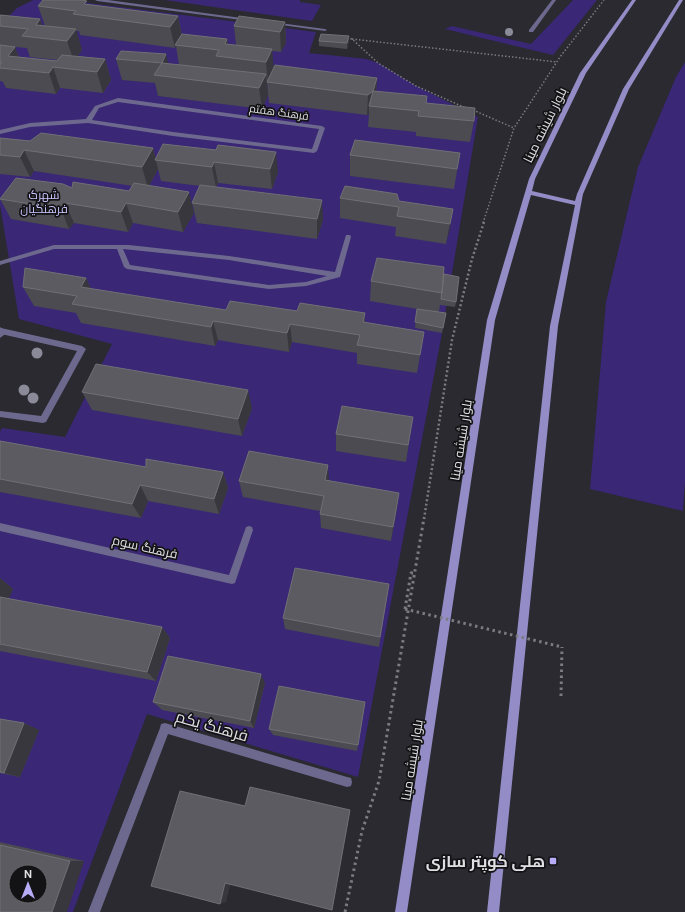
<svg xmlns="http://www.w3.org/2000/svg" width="685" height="912" viewBox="0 0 685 912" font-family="'DM Sans',Cairo,sans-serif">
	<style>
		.green { fill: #3a2775; fill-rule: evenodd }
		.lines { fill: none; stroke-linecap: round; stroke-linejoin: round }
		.path-far2 { stroke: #7b7b80; stroke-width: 1.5; stroke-dasharray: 1.5 2; stroke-linecap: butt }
		.path-far1 { stroke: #7b7b80; stroke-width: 2.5; stroke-dasharray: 2 2.5; stroke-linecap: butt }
		.path { stroke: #7b7b80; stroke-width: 3; stroke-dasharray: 2.5 3.5; stroke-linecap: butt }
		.service { fill: #6d698e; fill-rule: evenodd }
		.minor { fill: #6d698e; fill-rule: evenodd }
		.tertiary { fill: #6d698e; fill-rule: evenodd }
		.secondary { fill: #938cc6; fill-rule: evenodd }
		.path-bridge { stroke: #7b7b80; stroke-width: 3; stroke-dasharray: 2.5 3.5; stroke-linecap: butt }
		.tree { fill: #8b8a99 }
		.wall { fill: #4b4b51; fill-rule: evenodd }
		.shaded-wall { fill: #37373d }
		.building { fill: #5b5b61; stroke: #707075; fill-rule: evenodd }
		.poi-dot { fill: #b6acf8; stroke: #131316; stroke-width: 1.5 }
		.labels { text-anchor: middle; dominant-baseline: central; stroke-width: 3.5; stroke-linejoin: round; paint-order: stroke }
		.far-street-label { font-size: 11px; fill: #e0e0e4; stroke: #131316 }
		.far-neighbourhood-label { font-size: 12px; fill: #cac4fd; stroke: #131316 }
		.street-label { font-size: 13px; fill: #e0e0e4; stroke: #131316 }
		.near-street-label { font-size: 16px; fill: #e0e0e4; stroke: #131316 }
		.near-poi-label { font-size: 16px; font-weight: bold; fill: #e0e0e4; stroke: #131316; text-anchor: end }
	</style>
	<rect width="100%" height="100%" fill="#2a2a30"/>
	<path class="green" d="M33,0h32l251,32 -7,21 58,6 11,4 38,23 62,31 -36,216 -84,444 -211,-63 -74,198h-73v-480l2,-4 63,9 47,-93 -93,-25 -19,-114v-180l17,-17zM16,872h24v24h-24z
		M165,0h135v2l21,3 -9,16z
		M573,0h24l-44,55 -108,-26 7,-3 79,18z
		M685,62v420l-2,29 -93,-22 16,-187 32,-135 38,-90z"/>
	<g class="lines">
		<path class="path-far2" d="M347,38l5,1 26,24 38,23 50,22
			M352,39l205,23
			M473,110l41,18
			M483,223l31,-95 46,-71 44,-57"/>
		<path class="path-far1" d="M424,519l28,-179 20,-81 12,-37"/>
		<path class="path" d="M405,609l6,-36h5
			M561,696l1,-49
			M345,912l17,-81 17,-50 45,-263"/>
		<path class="service" d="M552,0h4l-23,32h-4v-2z"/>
		<path class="minor" d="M95,0h13l141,19 2,1 -2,1 -152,-20z
			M272,22l53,7 2,1 -2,1 -51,-7 -2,-1z
			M118,98l204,28 3,2 -8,23 -3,2 -141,-17 -85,-13 -58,4 -30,7v-4l30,-7 56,-4 9,-13zM118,102l201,27 -7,20 -139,-17 -81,-12 7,-12z
			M346,235h4l1,2 -11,40 -34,9 -37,3 -142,-20 -3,-2 -7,-18h-63l-54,16v-4l54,-16h75l100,11 106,16zM123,249l106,11 98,16 -21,6 -37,3 -139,-20z
			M1,328l81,18 4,3 -40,73 -3,1 -43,-6v-6l41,5 36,-65 -76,-17z
			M0,523l229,52 17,-48 3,-1 3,1 1,3 -17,50 -1,3 -3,1 -232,-53z
			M165,723l182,54 4,1 1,4 -1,4 -4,1 -179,-53 -68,178h-12l72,-184 1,-4z"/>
		<path class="tertiary" d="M0,327l4,3v5l-4,3z"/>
		<path class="secondary" d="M632,0h4l-50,73 -51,106 -3,12 43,10 2,-7 46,-105 56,-89h4l-54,89 -46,105 -25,132 -59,586h-12l63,-586 25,-121 -44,-10 -36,125 -88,592h-12l92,-592 42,-141 51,-106z"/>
		<path class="path-bridge" d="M405,609l157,38"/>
	</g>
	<g class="tree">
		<circle cx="509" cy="32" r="4"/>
		<circle cx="37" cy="353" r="5.5"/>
		<circle cx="24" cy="390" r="5.5"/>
		<circle cx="33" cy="398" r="5.5"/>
	</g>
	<path class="wall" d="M88,4l90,12 4,19 45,4 1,5 8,1 -2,-19 51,-4 1,21 -5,9 -9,-1 1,17 104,10 -1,13 50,12 48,18 -4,21 -54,-6v-4l-48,-5 1,-13 -2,1 -98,-12 -2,-20h-1l2,12 -6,14 -104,-13 -3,-13 -33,-3 -6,-21 63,6 -3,-19 -1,2 -95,-13 -1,-4h-3l6,19 -5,6 28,3 6,21 -8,13 -43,-5 -4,6 -50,-6 -3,-6 -3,-1v-66l40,4 2,6 3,1 -7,-20zM15,47l12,1 3,9 28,3 -1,1 -38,-4z
		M319,41h30l-2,8 -28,-3z
		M0,138l30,3 123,7 3,12 60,-10 2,-5 60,27 -6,17 -54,-6 -2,4 107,33 -6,19 -120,-16 -5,-20 8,-17 -39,-5 -3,-12 -9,17 45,27 -11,19 -50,-9 -5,9 -54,-9 -5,6 -58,-10 -11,-20 72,-11 57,3 4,-5 -99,-15 -4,6 -30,-3z
		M460,153l-6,36 -104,-13v-21z
		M340,198l59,3 54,8 -7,35 -51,-8 1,-9 -56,-9z
		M444,274l12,28 -1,5 -15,-2 -1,7 7,1 -4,20 -27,-5 2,-19 18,3 -65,-11 1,-20z
		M86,278l5,11 135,21 139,3v9l56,28 -4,23 -60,-9v-11l-65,-11 -3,10 -71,-12 -3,6 -134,-23 -5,-10 -42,-7 -11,-19z
		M82,392l170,16 -10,28 -150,-26z
		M413,417l-7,45 -70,-11v-17z
		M0,441l146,26 77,5 5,16 -9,26 -71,-13 -7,17 -141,-26z
		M329,480l68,28 -6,33 -70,-13 -1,-14v-3l-77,-14 -4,-16z
		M0,578l13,11 -5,10 154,28 8,11 -14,43 -156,-30z
		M389,584l-10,63 -94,-18 -2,-11z
		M265,683l-11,45 -92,-18 -9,-8z
		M365,702l-8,49 -84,-16 -4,-6z
		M0,719l24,4 15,7 -19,47 -20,-4z
		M0,842l84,19 -84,51z"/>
	<path class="shaded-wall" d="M178,16l4,21 -7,8 1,1 -1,2 -5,-21z
		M40,19l7,20 -11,-14z
		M285,22l1,21 -5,9 -1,-20z
		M76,29l6,21 -8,11 -7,-20z
		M349,36v5l-2,8v-6z
		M227,39l3,19 -5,-14z
		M15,47l8,21 -15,-12z
		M272,49l2,21 -6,13 -2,-21z
		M166,54l5,21 -9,-12z
		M105,59l6,21 -8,13 -6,-21z
		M53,67l7,21 -4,6 -7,-21z
		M266,74l2,21 -6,14 -3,-21z
		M377,78l-1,20 -7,8v8l-2,1 1,-20z
		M153,148l5,21 -10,19 -6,-21z
		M24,150l10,21 -4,6 -10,-20z
		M276,152l2,20 -6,17 -2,-20z
		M214,162l4,21 -2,5 -4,-21z
		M189,192l5,21 -11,19 -5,-20z
		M322,200l1,20 -6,19v-20z
		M65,203l9,20 -5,6 -8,-20z
		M126,203l7,20 -5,9 -7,-20z
		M453,209l-3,20 -4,15z
		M86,278l9,19 -14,-10z
		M365,313l-1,19 -1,-10z
		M213,321l5,19 -3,6 -4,-19z
		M290,324l2,18 -3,10 -2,-19z
		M248,390l4,18 -10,28 -4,-17z
		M328,465l1,16 -4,-1z
		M223,472l5,16 -9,26 -5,-15z
		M140,485l8,16 -7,17 -9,-14z
		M399,493l-2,15 -6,33 2,-14z
		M0,578l13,11 -8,18 -5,-4z
		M162,627l8,11 -14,43 -9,-9z
		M261,674l4,9 -11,45 -4,-7z
		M24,723l15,7 -19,47 -16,-4z
		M70,861h14l-17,51h-15z
		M231,882l-5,20 -6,2 5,-21z"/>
	<path class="building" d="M43,0h39l5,1 -3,3 94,12 -8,11 -97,-13 3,-3 -38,-5z
		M0,15l40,4 -4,6 40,4 -9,12 -45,-5 6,-7 -28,-3z
		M239,16l46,6 -5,10 -46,-6z
		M182,34l45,5 -2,5 47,5 -6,13 -50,-6 3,-6 -44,-5z
		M321,34l28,2 -2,7 -28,-2z
		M0,45l15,2 -7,9 49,5 5,-6 43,4 -8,13 -44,-5 -4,6 -49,-5v-4l2,-2h-2z
		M121,51l45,3 -4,9 104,11 -7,14 -105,-13 8,-12 -46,-4z
		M275,65l102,13 -4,13 -5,4 -101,-13z
		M373,91l54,5 -1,7 49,5 -1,13 -56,-5 1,-5 -50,-5z
		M41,133l112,15 -11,19 -118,-17 -4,7 -20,-2v-17l30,3z
		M355,140l105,13 -3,16 -107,-14z
		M163,144l53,6 2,-5 58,7 -6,17 -56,-7 -2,5 -57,-7z
		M16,178l47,6 9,4 1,-6 56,9 5,-8 55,9 -11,20 -52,-9 -5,9 -56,-9 -4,6 -61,-10z
		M200,185l122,15 -5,19 -125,-16z
		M345,186l52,8 2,7 54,8 -3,15 -53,-8 2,-9 -59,-9z
		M377,258l67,9 -2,26 -71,-12z
		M25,268l61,10 -5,9 145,23 4,-9 67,10 3,-8 65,10 -2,9 61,10 -4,23 -63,-10 3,-10 -70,-11 -3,9 -74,-12 -2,6 -139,-23 5,-8 -54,-9z
		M444,274l15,3 -3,25 -15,-3z
		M417,309l29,4 -3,15 -28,-6z
		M96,364l152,26 -10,29 -156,-27z
		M342,406l71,11 -5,28 -72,-11z
		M0,441l146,26v-8l77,13 -9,27 -74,-14 -8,19 -132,-25z
		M249,451l79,14 -3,15 74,13 -6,34 -73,-13 4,-18 -85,-15z
		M295,568l94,16 -9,53 -97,-19z
		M0,597l162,30 -15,45 -147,-28z
		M168,656l93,18 -11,47 -97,-19z
		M279,686l86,16 -7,43 -89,-16z
		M0,719l24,4 -20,50 -4,-1z
		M250,787l100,23 -18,100 -107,-27 -5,21 -69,-18 29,-95 65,15z
		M0,845l70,16 -18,51h-52zM16,872h24v24h-24z"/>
	<rect class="poi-dot" x="549" y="857" width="8" height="8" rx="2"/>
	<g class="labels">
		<g class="far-street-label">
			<text transform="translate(279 112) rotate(8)">فرهنگ هفتم</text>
		</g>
		<g class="far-neighbourhood-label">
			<text x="44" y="195">شهرک<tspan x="44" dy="14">فرهنگیان</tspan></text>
		</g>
		<g class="street-label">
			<text transform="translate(545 125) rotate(-64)">بلوار شیشه مینا</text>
			<text transform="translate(461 440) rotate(-81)">بلوار شیشه مینا</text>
			<text transform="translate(145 547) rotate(13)">فرهنگ سوم</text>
			<text transform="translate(412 760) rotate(-81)">بلوار شیشه مینا</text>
		</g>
		<g class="near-street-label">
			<text transform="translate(212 726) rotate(16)">فرهنگ یکم</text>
		</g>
		<g class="near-poi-label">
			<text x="545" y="861">هلی کوپتر سازی</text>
		</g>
	</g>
	<g transform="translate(28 884)"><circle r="19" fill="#131316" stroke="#656568"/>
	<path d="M0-3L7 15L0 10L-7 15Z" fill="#b6acf8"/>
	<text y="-6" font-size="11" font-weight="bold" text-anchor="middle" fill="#e0e0e4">N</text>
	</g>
</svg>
